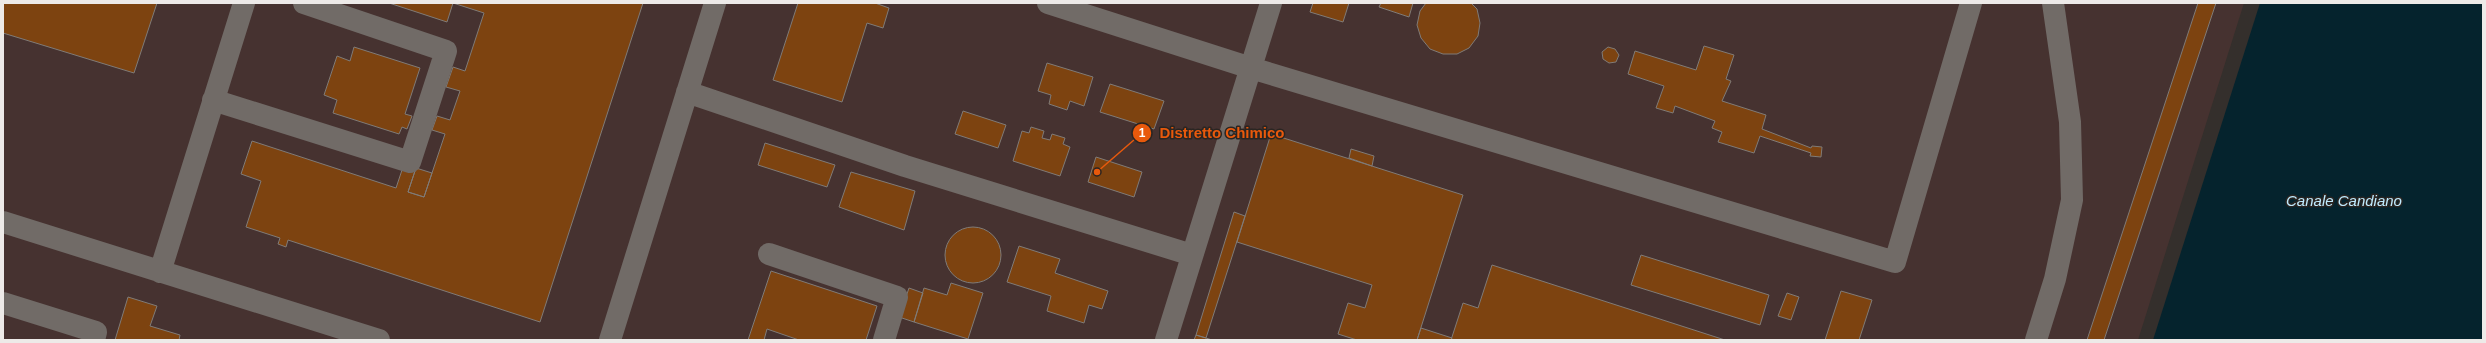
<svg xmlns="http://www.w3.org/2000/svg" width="2486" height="343" viewBox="0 0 2486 343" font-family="Helvetica,sans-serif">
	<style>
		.industrial { fill: #463230 }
		.water { fill: #05232d }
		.building { fill: #7d4310; stroke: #807b77 }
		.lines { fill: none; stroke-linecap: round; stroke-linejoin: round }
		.minor { stroke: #716b67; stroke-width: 22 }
		.labels { text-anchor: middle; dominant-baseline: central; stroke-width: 3; stroke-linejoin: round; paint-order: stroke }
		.water-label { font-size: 15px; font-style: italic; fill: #bfebfe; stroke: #2a2522 }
		.leader { fill: none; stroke: #e8590c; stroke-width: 1.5 }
		.callout-dot { fill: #e8590c; stroke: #2a2522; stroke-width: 1.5 }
		.mark-label { font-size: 12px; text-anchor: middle; font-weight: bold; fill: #fff }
		.callout-label { font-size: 15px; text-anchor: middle; font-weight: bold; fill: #e8590c; stroke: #2a2522; stroke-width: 3; stroke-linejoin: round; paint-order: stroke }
	</style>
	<rect width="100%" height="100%" fill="#342f2c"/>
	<path class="industrial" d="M3,3h2241l-106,337h-2135z"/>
	<path class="water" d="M2260,3h223v337h-330z"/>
	<path class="building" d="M3,3h154l-23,70 -131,-40z
		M389,3h254l-103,319 -252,-82 -2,7 -8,-3 2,-6 -34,-11 15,-46 -20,-7 11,-33 144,47 8,-24 12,4 -8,24 16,5 21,-63 -13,-4 5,-14 13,4 10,-29 -14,-4 7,-20 12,4 19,-58 -31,-10 -6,19z
		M798,3h77l14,5 -6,20 -16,-5 -25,79 -69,-22z
		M1313,3h36l-6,19 -33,-10z
		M1381,3h32l-4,14 -30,-10z
		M1426,3h45l6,6 3,14 -2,13 -9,12 -12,6h-14l-13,-5 -9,-11 -4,-13 3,-14z
		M2198,3h18l-112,337h-17z
		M1704,46l30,9 -8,24 5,2 -9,20 44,14 -4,14 49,19 1,-2 10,1 -1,10 -11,-1 1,-3 -51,-17 -6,17 -36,-11 4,-10 -10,-4 3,-7 -40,-15 -2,7 -17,-5 8,-22 -36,-12 7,-23 61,19z
		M354,47l66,21 -15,46 7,2 -5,13 -5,-2 -3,7 -66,-21 4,-13 -13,-5 13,-39 13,5z
		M1608,47l7,2 4,6 -3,7 -7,1 -6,-4 -1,-7z
		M1047,63l46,14 -9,29 -14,-5 -3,9 -18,-6 2,-9 -13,-4z
		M1110,84l54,17 -10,28 -54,-17z
		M963,111l43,14 -8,23 -43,-14z
		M1031,127l13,4 -2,7 8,2 2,-6 13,4 -2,6 7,3 -10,29 -47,-15 9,-30 7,2z
		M1271,134l192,61 -46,145h-60l-19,-6 10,-31 17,5 7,-23 -135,-43z
		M765,143l70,22 -8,22 -69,-22z
		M1351,149l23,7 -2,10 -23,-8z
		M1096,157l46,15 -8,25 -46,-15z
		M416,168l16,5 -8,24 -16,-5z
		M851,172l64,19 -11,39 -65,-23z
		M1234,212l11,4 -39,122 -10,-3z
		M945 255a28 28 0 1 1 56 0a28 28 0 1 1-56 0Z
		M1019,246l41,13 -5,14 53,18 -6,18 -13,-4 -5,18 -37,-12 4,-15 -44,-14z
		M1641,255l128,40 -9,30 -129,-40z
		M1492,265l233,75h-274l12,-37 15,5z
		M771,271l106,35 -11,34h-67l-32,-11 -3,11h-16z
		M951,283l32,10 -15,46 -54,-17 10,-34 23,7z
		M909,288l14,5 -9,29 -15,-5z
		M1841,291l31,9 -13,40h-34z
		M1787,293l12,4 -8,23 -13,-4z
		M128,297l29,9 -7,20 30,9 -1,5h-64z
		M1421,328l31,10 -1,2h-34z
		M1196,335l10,3 6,2h-18z"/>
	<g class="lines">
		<path class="minor" d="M1048,3l203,65 644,194 76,-259
			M687,92l218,74 287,89
			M213,100l197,62 36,-111 -142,-48
			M3,222l376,118
			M769,254l128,43 -13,43
			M160,272l84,-269
			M3,303l93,29 -2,8
			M610,340l105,-337
			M1166,340l105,-337
			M2036,340l19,-61 17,-79 -2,-78 -17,-119"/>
	</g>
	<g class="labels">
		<g class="water-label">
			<text x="2344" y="200">Canale Candiano</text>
		</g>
	</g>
	<path class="leader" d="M1097 172L1142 133"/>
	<g class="callout-dot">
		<circle cx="1097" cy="172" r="4"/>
		<circle cx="1142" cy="133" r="10"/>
	</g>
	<g class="mark-label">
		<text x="1142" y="137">1</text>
	</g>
	<g class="callout-label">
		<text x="1222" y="138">Distretto Chimico</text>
	</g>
	<rect width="2486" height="343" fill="none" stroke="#edeae8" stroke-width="8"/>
</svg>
